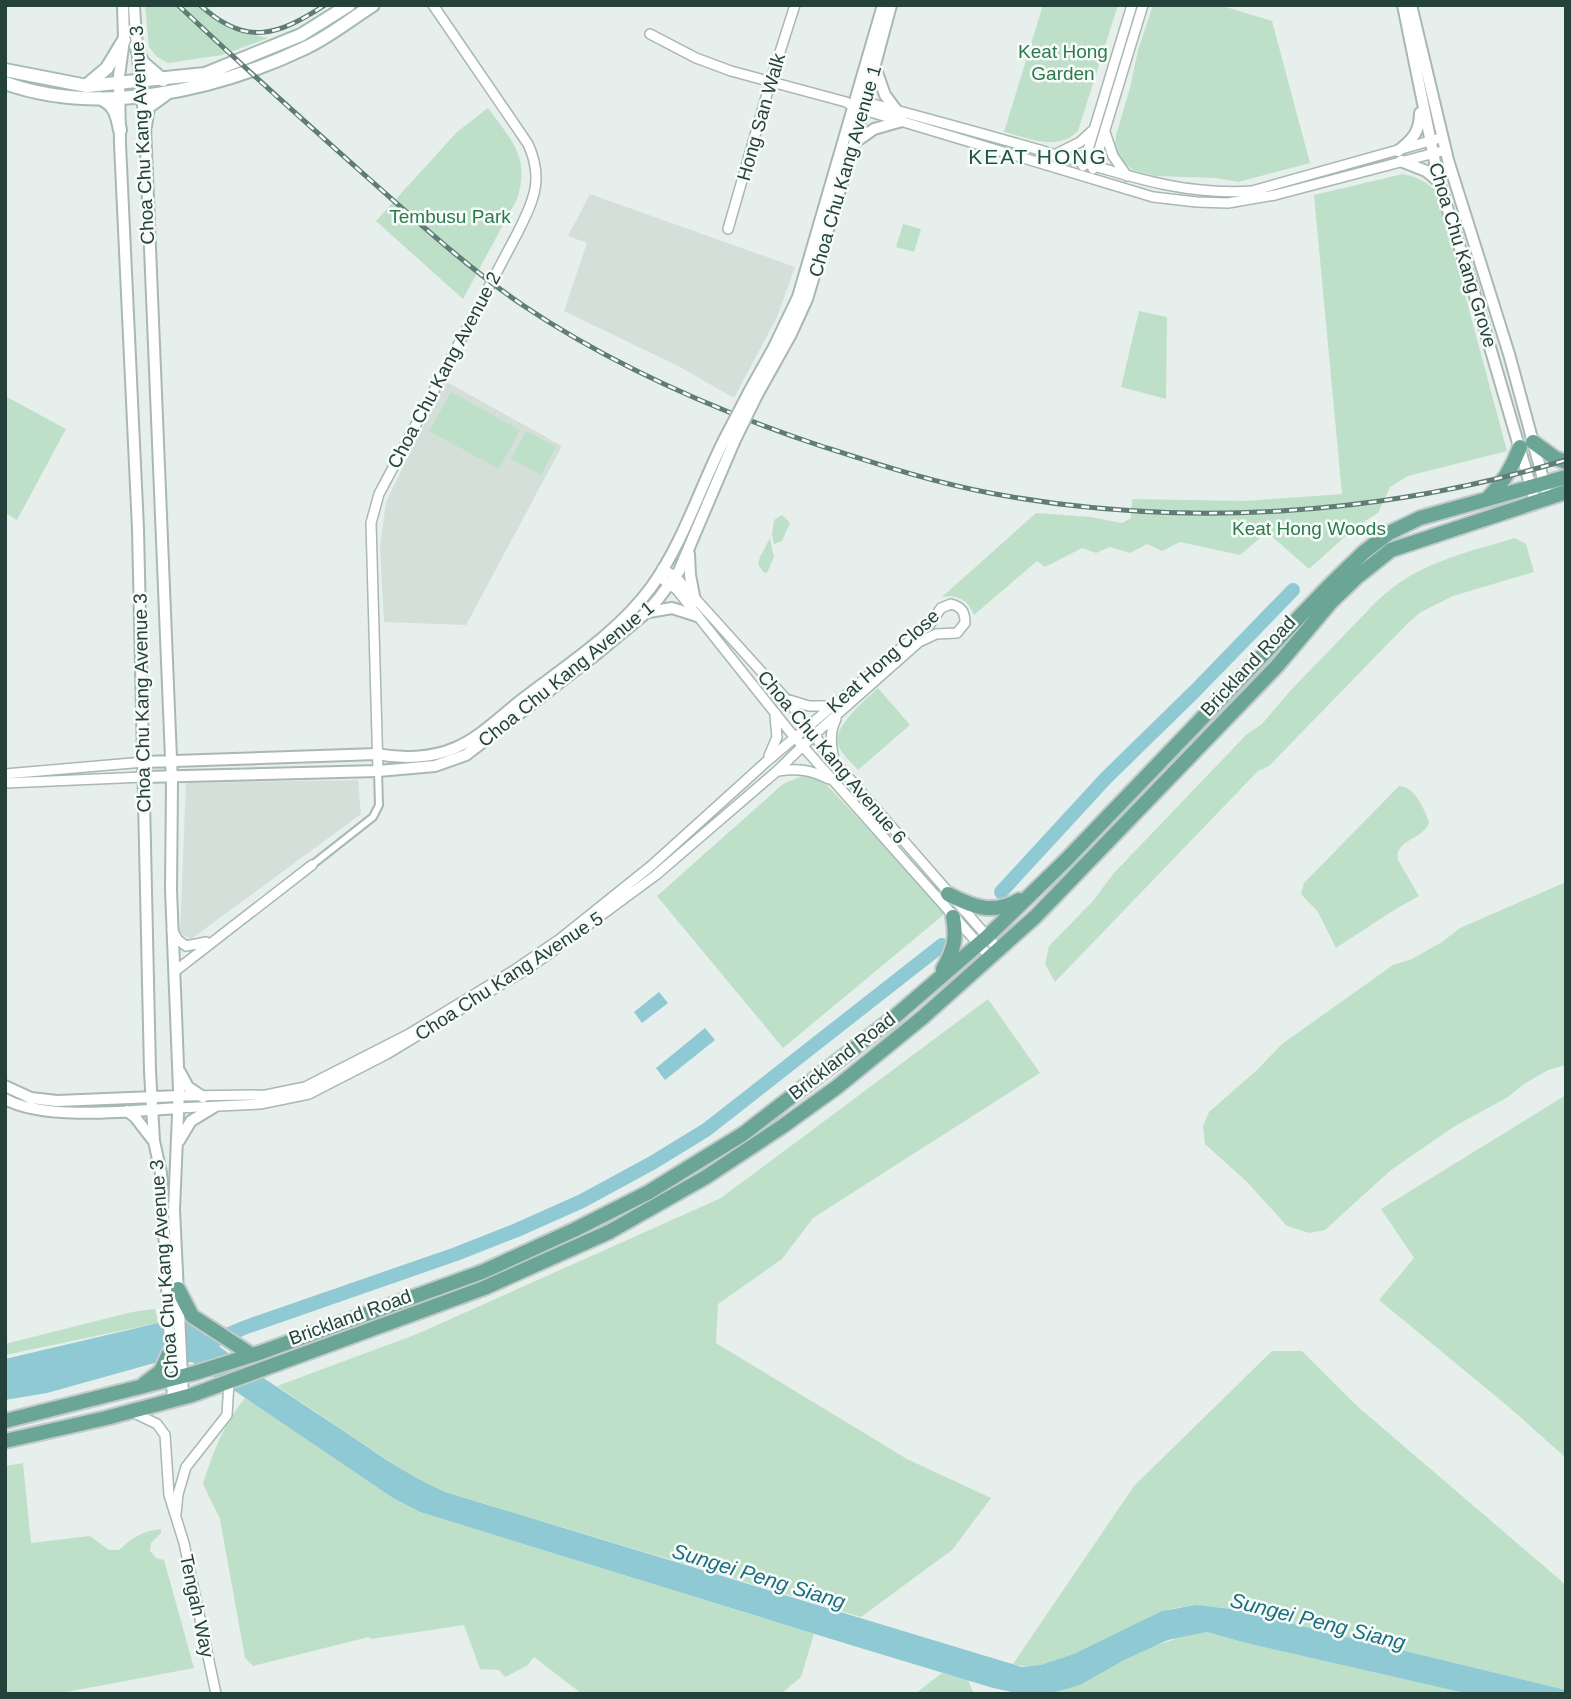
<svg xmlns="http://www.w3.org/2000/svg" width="1571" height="1699" viewBox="0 0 1571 1699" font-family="Arial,sans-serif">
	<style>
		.built { fill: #d4dfda }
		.green { fill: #bfe0c8 }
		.water { fill: #8ec9d4 }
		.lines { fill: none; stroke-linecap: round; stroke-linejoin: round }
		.river { stroke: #8ec9d4; stroke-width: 14 }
		.pedestrian-casing { stroke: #a8b8b2; stroke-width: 10 }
		.minor-casing { stroke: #a8b8b2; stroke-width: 12 }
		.tertiary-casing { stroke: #a8b8b2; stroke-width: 14 }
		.secondary-casing { stroke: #a4bbb3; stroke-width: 16 }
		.primary-casing { stroke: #c2cac8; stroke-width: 18 }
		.pedestrian { stroke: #fff; stroke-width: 6 }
		.minor { stroke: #fff; stroke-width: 9 }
		.tertiary { stroke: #fff; stroke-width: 10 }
		.secondary { stroke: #fff; stroke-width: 12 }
		.primary { stroke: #6aa596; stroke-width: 14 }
		.rail-casing { stroke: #5f7d75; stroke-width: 5 }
		.rail { stroke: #f7fbf9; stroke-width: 2.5; stroke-dasharray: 8; stroke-linecap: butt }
		.tertiary-bridge-casing { stroke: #a8b8b2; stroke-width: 14; stroke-linecap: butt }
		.tertiary-bridge { stroke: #fff; stroke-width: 10 }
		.labels { text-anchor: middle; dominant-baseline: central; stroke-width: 5; stroke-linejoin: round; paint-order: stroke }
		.park-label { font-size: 19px; fill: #2d7a4b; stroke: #f7fbf9 }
		.street-label { font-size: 19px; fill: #24423a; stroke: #f7fbf9 }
		.neighbourhood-label { font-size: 21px; letter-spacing: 2px; fill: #1f5548; stroke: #f7fbf9 }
		.water-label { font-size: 21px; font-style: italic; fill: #1c6f80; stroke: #f7fbf9 }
	</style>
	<rect width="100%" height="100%" fill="#e6efeb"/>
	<path class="built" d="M590,194l205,73 -18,50 -43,81 -54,-31 -116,-56 23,-68 -19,-7z
		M445,381l117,65 -96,179 -82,-3 -4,-75 6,-45z
		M358,780l3,34 -170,125 -11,-5 6,-151z"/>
	<path class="green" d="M145,5h61l24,24 38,9 -46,17 -54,8 -11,-6 -8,-10z
		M1043,5h75l-40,126c-21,21 -48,7 -74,1z
		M1153,5h66l53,16 38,142 -72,19 -22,-4 -60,-2 -23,-6 -11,-9 -7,-14 1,-12 14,-47 8,-38z
		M488,108c23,32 43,49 29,91l-54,100 -87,-78 81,-89z
		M1403,174c15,3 25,8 35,20l69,257 -99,25 -18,11 -12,26 -21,13 -48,43 -42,-37 -27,23 -60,-13 -18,9 -15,-7 -17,9 -20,-6 -14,6 -14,-5 -37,19 -8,-6 -63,54c-6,-15 -16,-21 -32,-18l94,-84 54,4 32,6 9,-5 1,-19 112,2 98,-7 -28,-299z
		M903,224l18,5 -7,23 -18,-5z
		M1139,311l28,6 -1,82 -45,-12z
		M451,392l69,38 -21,39 -70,-38z
		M5,396l61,33 -49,91 -12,-7z
		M526,431l30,16 -15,28 -30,-16z
		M782,515l8,8 -8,18 -8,3 -2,-10 2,-14z
		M770,538l4,19 -7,16 -4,-1 -5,-8 2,-7z
		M1515,538l11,6 8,28 -81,24 -32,16 -13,11 -139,143 -11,5 -203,211 -10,-18 4,-18 44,-45 20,-27 134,-140 15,-10 29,-34 86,-89c39,-38 88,-48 138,-63z
		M878,688l32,37 -52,45c-6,-7 -17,-16 -20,-26 -6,-16 28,-45 40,-56z
		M802,776l19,3 126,133 -164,136 -126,-152 126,-112z
		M1399,786c15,0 25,22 30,36 -5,18 -35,17 -31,38l21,36 -25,14 -58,38 -18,-36 -17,-18 3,-11z
		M1566,882v183l-18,5 -24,14 -16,13 -53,29 -64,44 -66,60 -16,3 -22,-7 -41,-45 -41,-37 -2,-18 6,-14 48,-42 25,-26 111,-79 19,-6 30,-17 18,-14z
		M988,999l52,74 -227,145 -31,41 -64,45 -2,39 191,116 84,39 -39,52 -91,67 -416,-125 -26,-11 -142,-95 140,-52 304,-136z
		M1566,1095v363l-56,-50 -131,-108 35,-42 -33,-49z
		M155,1309l3,14 -153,32v-11l127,-32z
		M1272,1351h30l55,55 209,179v105l-334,-81c-23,-3 -46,-5 -69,2 -10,3 -20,10 -29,15 -30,16 -88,49 -121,38l121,-178z
		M245,1398l148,100 27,14 394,122 -13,43 -20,17h-199l-48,-37 -6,8 -23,12 -6,-7 -19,-1 -16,-44 -93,14 -2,-2 -116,29 -8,-8 -25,-139 -17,-35c9,-30 21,-61 42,-86z
		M23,1463l8,80 59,-7 19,14h10c14,-13 23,-19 42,-21v4l-10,10 -1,8 6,7 8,2 30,108 -138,26h-51v-228z
		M1207,1632l39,11 223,51h-433c36,-4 57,-18 87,-34 27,-14 55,-23 84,-28z
		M942,1673l26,7 6,14h-59z"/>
	<path class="water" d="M659,992l9,11 -26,20 -8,-11z
		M705,1028l10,12 -50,40 -9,-12z
		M188,1321c43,38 92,67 139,99 39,25 76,54 118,72l577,175 19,-2 33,-11 88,-43 34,-6 36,4 334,81v4h-97l-223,-51 -39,-11 -39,8 -44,20 -44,25 -25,7 -34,2 -28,-6 -149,-45 -424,-131 -27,-14 -201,-136h-34l-111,31 -42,7v-41l153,-36z"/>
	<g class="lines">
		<path class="river" d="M1001,892l105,-114 89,-87 98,-101
			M199,1347l47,-20 210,-73 61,-24 65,-29 70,-38 54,-33 236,-185"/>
		<defs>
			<path id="pedestrian" d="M312,865l61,-48 6,-12 -1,-34"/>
			<path id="minor" d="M650,34l46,24 35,13 115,31 8,5 299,90 44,5 31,1 47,-8 171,-45
				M862,101c63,17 127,34 191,53 69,19 125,42 199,37l185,-52
				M1105,132l8,24 14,20
				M1056,154l24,-12 12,-11
				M1083,166l49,-161
				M1093,169l50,-164
				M728,229l43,-149 24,-75
				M662,569l13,7 111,123 29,35 5,10 15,18 163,187
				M658,576l19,14 114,143 199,224
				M786,699l23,7h24
				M769,756l8,-19 -2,-21
				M834,760c-3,-15 -5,-27 2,-41
				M378,771l-7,-248 8,-29 139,-262c16,-33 26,-53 10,-88l-95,-139
				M778,771c20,-3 33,-1 51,8
				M5,774l139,-12
				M5,783l139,-6
				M172,930l6,10 8,6 20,-4
				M174,972l138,-107
				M178,1108l82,-4 49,-10 78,-40 135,-82 27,-18 107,-79 121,-104 38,-37 104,-92 17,-8 21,-1 8,-10c0,-11 -3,-16 -14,-19l-10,4 -10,15 -165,139 -115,104 -91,73 -47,32 -104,63 -104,53 -39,8 -87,1
				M132,1412l25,12 8,11 4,60 15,48 32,151
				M176,1514l2,-20 8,-27 41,-52 2,-33"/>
			<path id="tertiary" d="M123,5l1,35 -5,36 1,68 18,385 12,542 4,70 7,32 12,227
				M134,5c2,41 7,80 11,121l27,657 -1,107 8,200 -5,120 9,187
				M1403,5l36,177 34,107 62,212
				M1411,5l37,155 61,194 39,143
				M875,67l10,28 12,16
				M854,143l20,-14 28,-8
				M1398,151c14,-11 22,-19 22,-38
				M1401,161l25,10 13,11
				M749,392l24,-43 25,-52 85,-292
				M757,395l34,-61 16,-35 47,-156 37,-138
				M689,554l1,21 5,26
				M649,612l23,-4 25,8
				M144,762l233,-8c25,5 55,4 78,-6 24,-10 45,-31 65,-47 45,-35 98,-68 132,-115 32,-45 48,-99 73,-148
				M144,777l234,-6 57,-5 31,-11 128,-99 53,-44 12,-14 20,-27 55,-129
				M180,1072l8,15 15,10
				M5,1086l26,12 26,3 122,-5
				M5,1099c39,22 128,12 173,9
				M127,1111l8,6 17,22
				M179,1141l12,-20 23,-14"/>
			<path id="secondary" d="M136,46l6,16 21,18
				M5,70l82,16 118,-12 96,-39 48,-30
				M5,83c95,34 212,7 300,-35 24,-11 46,-29 68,-43
				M87,85l20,-17 17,-28
				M99,98c16,6 18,17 21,32
				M145,126l3,-19 18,-13"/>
			<path id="primary" d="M1533,442l22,16 11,4
				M1489,497c15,-15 24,-31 31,-50
				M948,894c25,13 45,21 71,6
				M943,969c11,-19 14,-31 10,-52
				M178,1289l14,27 60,39
				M144,1384l17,-13 9,-20
				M5,1421l190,-48 64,-20 223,-81 92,-42 75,-38 94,-58 149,-115 95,-82 80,-78 262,-273 35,-34 25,-19 31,-15 146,-41
				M5,1441l101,-23 86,-23 292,-107 125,-56 97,-55 77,-51 54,-39 86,-70 112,-100 242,-251 54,-64 26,-25 34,-27 175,-58"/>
		</defs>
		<use href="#pedestrian" class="pedestrian-casing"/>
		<use href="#minor" class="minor-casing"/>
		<use href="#tertiary" class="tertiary-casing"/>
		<use href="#secondary" class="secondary-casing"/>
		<use href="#primary" class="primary-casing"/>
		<use href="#pedestrian" class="pedestrian"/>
		<use href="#minor" class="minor"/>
		<use href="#tertiary" class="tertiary"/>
		<use href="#secondary" class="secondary"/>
		<use href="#primary" class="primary"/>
		<defs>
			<path id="rail" d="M178,5c62,59 126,116 190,173 50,44 100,90 156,128 88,59 193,105 294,139 56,18 113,37 172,48 191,36 390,23 576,-33
				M200,5c46,42 77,31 125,0"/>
		</defs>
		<use href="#rail" class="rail-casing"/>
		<use href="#rail" class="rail"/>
		<defs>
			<path id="tertiary-bridge" d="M725,438l24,-46
				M734,442l23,-47"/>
		</defs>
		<use href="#tertiary-bridge" class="tertiary-bridge-casing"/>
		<use href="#tertiary-bridge" class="tertiary-bridge"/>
	</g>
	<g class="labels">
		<g class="park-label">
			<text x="1063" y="51">Keat Hong<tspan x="1063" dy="22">Garden</tspan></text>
			<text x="450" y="216">Tembusu Park</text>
			<text x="1309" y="528">Keat Hong Woods</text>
		</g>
		<g class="street-label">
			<text transform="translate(761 117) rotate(-74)">Hong San Walk</text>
			<text transform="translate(142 135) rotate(-93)">Choa Chu Kang Avenue 3</text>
			<text transform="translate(845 171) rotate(-74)">Choa Chu Kang Avenue 1</text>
			<text transform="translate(1463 255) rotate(73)">Choa Chu Kang Grove</text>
			<text transform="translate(444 370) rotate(-62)">Choa Chu Kang Avenue 2</text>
			<text transform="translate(883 661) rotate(-42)">Keat Hong Close</text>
			<text transform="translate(1248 666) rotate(-47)">Brickland Road</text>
			<text transform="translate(566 674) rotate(-39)">Choa Chu Kang Avenue 1</text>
			<text transform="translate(142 703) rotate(-91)">Choa Chu Kang Avenue 3</text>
			<text transform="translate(832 757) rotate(50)">Choa Chu Kang Avenue 6</text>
			<text transform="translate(509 976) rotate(-33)">Choa Chu Kang Avenue 5</text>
			<text transform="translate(842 1056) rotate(-38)">Brickland Road</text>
			<text transform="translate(164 1269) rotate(-94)">Choa Chu Kang Avenue 3</text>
			<text transform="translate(350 1317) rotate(-20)">Brickland Road</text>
			<text transform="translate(197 1606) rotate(78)">Tengah Way</text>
		</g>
		<g class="neighbourhood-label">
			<text x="1038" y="156">KEAT HONG</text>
		</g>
		<g class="water-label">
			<text transform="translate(759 1576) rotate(17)">Sungei Peng Siang</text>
			<text transform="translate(1318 1621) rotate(14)">Sungei Peng Siang</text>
		</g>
	</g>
	<rect width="1571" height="1699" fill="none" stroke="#24423a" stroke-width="14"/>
</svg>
